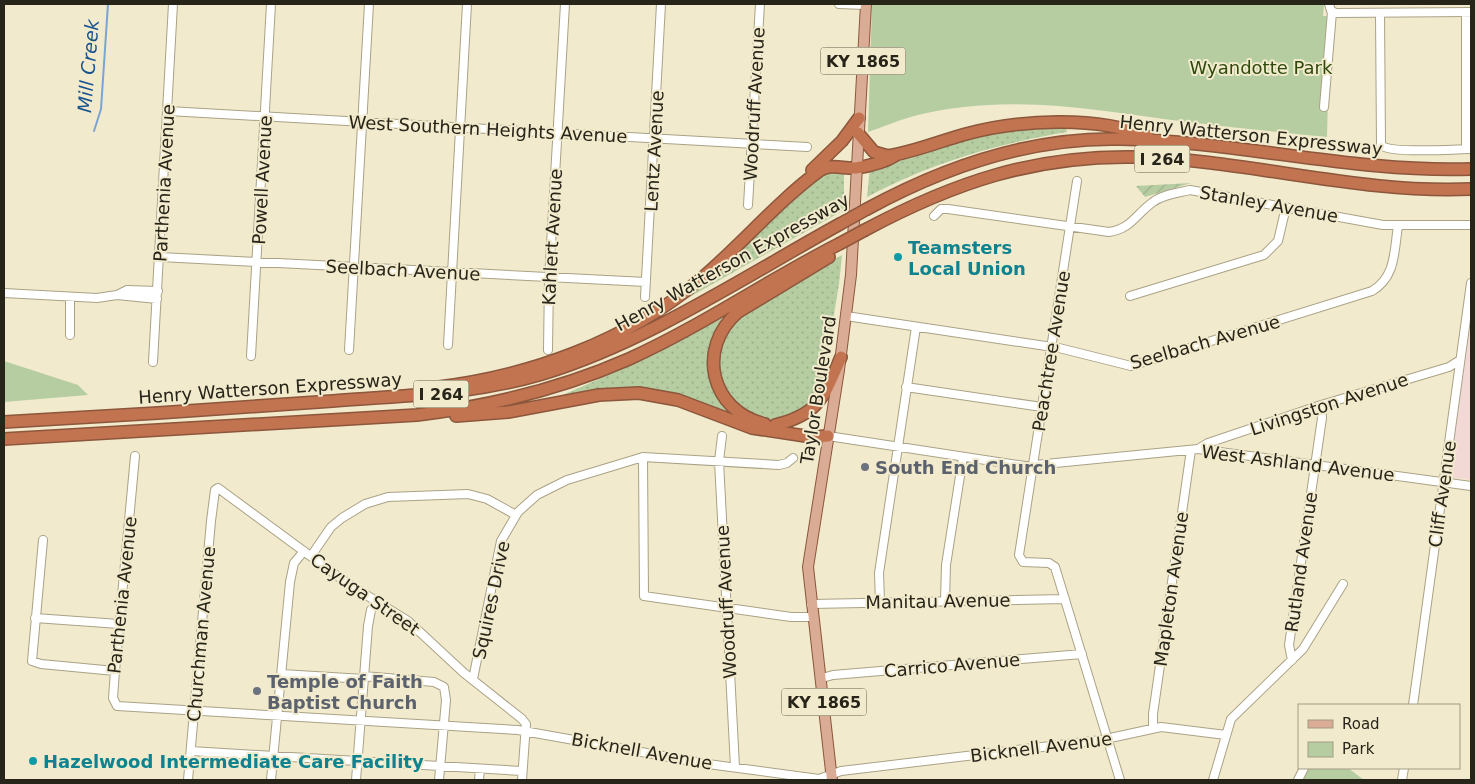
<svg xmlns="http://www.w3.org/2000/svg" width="1475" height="784" viewBox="0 0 1475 784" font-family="'DejaVu Sans',sans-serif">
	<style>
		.education { fill: #f3d9d6 }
		.grass { fill: url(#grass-dots) }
		.park { fill: #b6cda2 }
		.garden { fill: url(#garden-furrows) }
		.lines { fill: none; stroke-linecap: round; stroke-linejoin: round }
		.stream { stroke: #7aa4d5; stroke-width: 2 }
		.minor-casing { stroke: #aaa286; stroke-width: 10 }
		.major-casing { stroke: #8c573c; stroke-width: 12 }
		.highway-casing { stroke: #8c573c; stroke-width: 14 }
		.minor { stroke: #fff; stroke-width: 8 }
		.major { stroke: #daab95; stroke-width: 10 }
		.highway { stroke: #c2734f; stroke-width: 11 }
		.highway-bridge-casing { stroke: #8c573c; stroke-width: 14; stroke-linecap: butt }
		.highway-bridge { stroke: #c2734f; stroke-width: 11 }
		.culture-dot { fill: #0f9aa8; stroke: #f2eacc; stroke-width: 2 }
		.worship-dot { fill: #6b7280; stroke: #f2eacc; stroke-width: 2 }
		.labels { text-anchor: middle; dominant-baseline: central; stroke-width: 4; stroke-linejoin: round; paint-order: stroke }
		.shield { fill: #f2eacc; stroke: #645f4f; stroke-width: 1 }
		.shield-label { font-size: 16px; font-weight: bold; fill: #272419 }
		.park-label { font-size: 18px; fill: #2e490c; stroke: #f2eacc }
		.street-label { font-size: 18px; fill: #272419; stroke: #f2eacc }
		.culture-label { font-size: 18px; font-weight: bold; fill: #0d838f; stroke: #f2eacc; text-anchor: start }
		.worship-label { font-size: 18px; font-weight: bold; fill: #5b616d; stroke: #f2eacc; text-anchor: start }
		.water-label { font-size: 19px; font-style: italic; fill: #17538e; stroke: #f2eacc }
	</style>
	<defs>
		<pattern id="grass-dots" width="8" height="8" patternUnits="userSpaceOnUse" patternTransform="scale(1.25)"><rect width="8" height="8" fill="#b6cda2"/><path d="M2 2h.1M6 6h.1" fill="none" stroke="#9cb08b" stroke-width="1.8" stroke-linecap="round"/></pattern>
		<pattern id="garden-furrows" width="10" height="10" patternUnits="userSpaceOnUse" patternTransform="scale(1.25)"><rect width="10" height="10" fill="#b6cda2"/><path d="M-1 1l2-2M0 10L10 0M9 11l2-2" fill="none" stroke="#9cb08b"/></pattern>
	</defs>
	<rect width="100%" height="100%" fill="#f2eacc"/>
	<path class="education" d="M1471,313v167l-22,-3 -1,-5z"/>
	<path class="grass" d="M1065,127l2,5c-71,12 -137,31 -200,65l3,-30 109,-32 46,-7z
		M828,171l16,1v38l-172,97z
		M842,255l-3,29 -16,96 -8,18 -9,10 -30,12 -16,-2 -19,-10 -16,-19 -8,-24 7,-30 17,-20z
		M726,316c-31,46 -10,51 1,95l-4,1 -35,-13 -130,-2 85,-37z"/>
	<path class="park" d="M872,4h452l-1,12h7l-3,121c-46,-5 -93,-9 -139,-15 -94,-12 -180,-30 -274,-6 -15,4 -31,11 -46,16z
		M4,361l74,24 10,10 -84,7z
		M1307,768h41l16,12h-63z"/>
	<path class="garden" d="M1191,183l-46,14 -9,-11z"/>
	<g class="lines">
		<path class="stream" d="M94,131l7,-22 7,-105"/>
		<defs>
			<path id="minor" d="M839,4l26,1
				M1329,4l2,7 5,2 135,-1
				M1466,12v137
				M1380,13l1,132c8,9 76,4 90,4
				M1324,107l8,-95
				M168,111l639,36
				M1077,181l-58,374 4,7 26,1 6,4 65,213
				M748,205l12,-201
				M934,216l7,-7h7l161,23c22,-3 27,-18 44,-30 10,-8 25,-9 37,-12l193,35h88
				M160,257l486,25
				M4,293l93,5 20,-3 10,-5 31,1
				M117,295l40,4
				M1130,296l134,-41 14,-14 8,-34
				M645,297l16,-293
				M846,316l213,32 72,18 241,-75c24,-14 22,-40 26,-65
				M70,335v-38
				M448,345l19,-341
				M349,350l20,-346
				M548,350l1,-71 16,-275
				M251,356l20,-352
				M153,362l20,-358
				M906,387l136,20
				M722,436l-3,25 16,306
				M828,436l197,30 173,-17 273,37
				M1198,449l10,-6 113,-38 128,-38 11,-7
				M135,456l-20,215 -2,27 4,8 401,24 190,34 111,15 22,-8 260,-31 60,-13 65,8
				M643,457l1,139 147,21h22
				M43,540l-11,121 9,3 74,7
				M311,556l20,-29 11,-9 23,-14 23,-7 80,-3 19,5 29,16
				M945,601l1,-36 17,-108
				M880,602l-1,-29 37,-246
				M811,604l254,-5
				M35,618l84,6
				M1292,660l-3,-15 33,-227 -1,-13
				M282,674l82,5
				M364,676l70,6 10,5 2,13 -7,80
				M822,678l11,-3 249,-21
				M473,679l28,-138 17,-29 19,-17 30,-15 76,-23 136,8 8,-2 6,-5
				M1413,705l58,-422
				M1153,728v-14l38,-264
				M191,751l331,20
				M188,780l23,-259 4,-31 3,-2 129,95 61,38 56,52 58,46 4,5 -4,56
				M271,780l19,-198 4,-19 10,-12
				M356,780l12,-154 3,-16 6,-8
				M479,780l1,-11
				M1213,780l18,-61 72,-70 40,-65
				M1298,780l6,-12
				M1402,780l2,-12"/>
			<path id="major" d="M832,780l-24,-213 31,-197 12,-95 15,-271"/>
			<path id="highway" d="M858,133l16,19 14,4c26,-4 52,-15 78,-22 51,-14 132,-19 182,3
				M812,170l30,-29 17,-23
				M867,209c77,-42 164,-72 253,-70 118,2 233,34 351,30
				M865,230c88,-47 169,-75 271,-73 112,3 222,37 335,32
				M431,388c98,-11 195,-46 271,-110 40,-34 75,-76 117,-107 12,-8 24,-2 37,-3 13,-2 29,-6 40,-13
				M456,416l52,-4 91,-17 40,-2 39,7 74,28 60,9 16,-1
				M4,422c110,-6 219,-13 329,-21 73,-6 138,-6 209,-27 105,-32 202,-97 298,-150
				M765,424c-55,-13 -69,-76 -27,-112l91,-55
				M775,425c45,-11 49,-29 66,-68
				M4,439l413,-24c74,-9 144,-26 212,-56 73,-33 139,-79 210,-115"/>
		</defs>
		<use href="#minor" class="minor-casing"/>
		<use href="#major" class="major-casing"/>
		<use href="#highway" class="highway-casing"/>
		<use href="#minor" class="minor"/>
		<use href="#major" class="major"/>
		<use href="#highway" class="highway"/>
		<defs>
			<path id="highway-bridge" d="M840,224l27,-15
				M839,244l26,-14"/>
		</defs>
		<use href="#highway-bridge" class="highway-bridge-casing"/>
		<use href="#highway-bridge" class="highway-bridge"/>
	</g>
	<g class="culture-dot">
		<circle cx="898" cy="257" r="5"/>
		<circle cx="33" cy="761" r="5"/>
	</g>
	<g class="worship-dot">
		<circle cx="865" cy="467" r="5"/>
		<circle cx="257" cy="691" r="5"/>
	</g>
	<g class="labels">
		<g class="shield">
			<rect x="820.5" y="47.5" width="85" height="27" rx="4"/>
			<rect x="1134.5" y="145.5" width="55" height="27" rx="4"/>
			<rect x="413.5" y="380.5" width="55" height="27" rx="4"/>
			<rect x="781.5" y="688.5" width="85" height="27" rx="4"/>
		</g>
		<g class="shield-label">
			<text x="863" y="61">KY 1865</text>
			<text x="1162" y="159">I 264</text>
			<text x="441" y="394">I 264</text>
			<text x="824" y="702">KY 1865</text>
		</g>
		<g class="park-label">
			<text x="1261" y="67">Wyandotte Park</text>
		</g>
		<g class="street-label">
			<text transform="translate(754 104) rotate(-87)">Woodruff Avenue</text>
			<text transform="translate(488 129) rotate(3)">West Southern Heights Avenue</text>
			<text transform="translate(1251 135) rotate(6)">Henry Watterson Expressway</text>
			<text transform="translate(654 151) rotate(-87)">Lentz Avenue</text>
			<text transform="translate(262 180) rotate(-87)">Powell Avenue</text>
			<text transform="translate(164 183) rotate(-87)">Parthenia Avenue</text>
			<text transform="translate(1269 204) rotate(10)">Stanley Avenue</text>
			<text transform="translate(552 237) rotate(-87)">Kahlert Avenue</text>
			<text transform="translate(732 262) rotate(-29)">Henry Watterson Expressway</text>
			<text transform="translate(403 270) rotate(3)">Seelbach Avenue</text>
			<text transform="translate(1205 342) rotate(-16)">Seelbach Avenue</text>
			<text transform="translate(1051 351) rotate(-81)">Peachtree Avenue</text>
			<text transform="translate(270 388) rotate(-4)">Henry Watterson Expressway</text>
			<text transform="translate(818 390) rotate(-81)">Taylor Boulevard</text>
			<text transform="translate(1329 404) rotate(-18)">Livingston Avenue</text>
			<text transform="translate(1298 463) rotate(7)">West Ashland Avenue</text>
			<text transform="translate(1442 494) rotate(-82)">Cliff Avenue</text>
			<text transform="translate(1301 562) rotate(-82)">Rutland Avenue</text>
			<text transform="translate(1171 589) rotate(-82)">Mapleton Avenue</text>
			<text transform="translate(365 594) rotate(35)">Cayuga Street</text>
			<text transform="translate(122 595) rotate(-84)">Parthenia Avenue</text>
			<text transform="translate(491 600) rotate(-78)">Squires Drive</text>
			<text transform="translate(938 601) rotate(-1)">Manitau Avenue</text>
			<text transform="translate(726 602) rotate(-93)">Woodruff Avenue</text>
			<text transform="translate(201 634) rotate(-85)">Churchman Avenue</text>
			<text transform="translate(952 665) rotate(-5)">Carrico Avenue</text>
			<text transform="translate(1041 747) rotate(-7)">Bicknell Avenue</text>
			<text transform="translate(642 751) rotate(10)">Bicknell Avenue</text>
		</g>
		<g class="culture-label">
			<text x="908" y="247">Teamsters<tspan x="908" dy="21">Local Union</tspan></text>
			<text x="43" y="761">Hazelwood Intermediate Care Facility</text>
		</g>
		<g class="worship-label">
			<text x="875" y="467">South End Church</text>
			<text x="267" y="681">Temple of Faith<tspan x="267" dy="21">Baptist Church</tspan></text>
		</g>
		<g class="water-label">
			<text transform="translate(88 66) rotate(-85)">Mill Creek</text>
		</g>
	</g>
	<rect width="1475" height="784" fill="none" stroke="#272419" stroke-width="10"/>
	<rect x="1298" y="704" width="162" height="65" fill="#f2eacc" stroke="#a19b84"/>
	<rect x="1308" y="720" width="25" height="8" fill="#daab95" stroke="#a19b84"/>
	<text x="1342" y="729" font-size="15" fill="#272419">Road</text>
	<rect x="1308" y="742" width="25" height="15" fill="#b6cda2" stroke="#a19b84"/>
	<text x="1342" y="754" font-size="15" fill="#272419">Park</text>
</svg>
